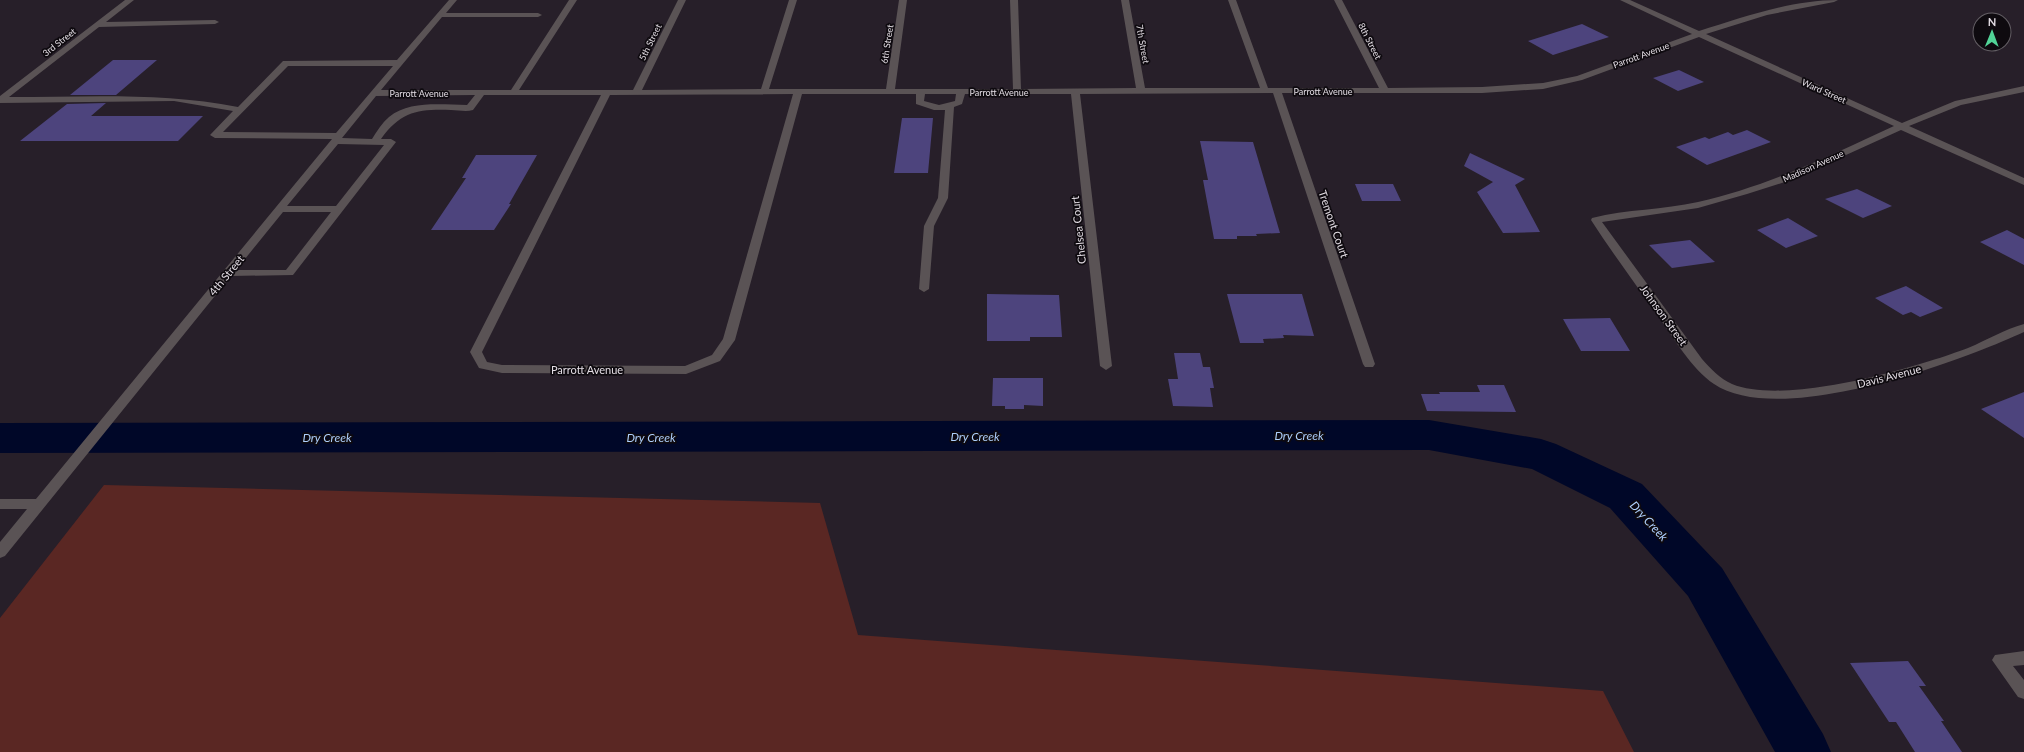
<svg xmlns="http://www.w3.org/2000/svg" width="2024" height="752" viewBox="0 0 2024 752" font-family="Lato,sans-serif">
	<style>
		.green { fill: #5a2723 }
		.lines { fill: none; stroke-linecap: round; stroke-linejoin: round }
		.river { fill: #000728; fill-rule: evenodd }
		.building { fill: #4d447d }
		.minor { fill: #5a5355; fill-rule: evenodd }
		.labels { text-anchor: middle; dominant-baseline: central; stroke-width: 3.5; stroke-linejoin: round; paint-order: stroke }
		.far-street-label { font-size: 9px; fill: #e3dde4; stroke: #0e0a0f }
		.street-label { font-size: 11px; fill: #e3dde4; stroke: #0e0a0f }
		.water-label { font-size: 12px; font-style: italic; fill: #aecffd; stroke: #0e0a0f }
	</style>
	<rect width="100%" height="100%" fill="#271f29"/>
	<path class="green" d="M104,485l716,18 38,132 745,56 31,61h-1634v-134z"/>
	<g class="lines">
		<path class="river" d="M1429,420l112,19 15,5 86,40 80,84 101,166 8,18h-56l-87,-156 -78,-88 -78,-39 -103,-19 -1429,3v-30z"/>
	</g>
	<path class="building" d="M1582,24l27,13 -56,18 -25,-14z
		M113,60h44l-41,35h-46z
		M1679,70l25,12 -26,9 -25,-13z
		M106,103l-15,13h112l-25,25h-158l47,-37z
		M902,118h31l-5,55h-34z
		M1747,130l24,12 -64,23 -31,-18 29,-10 4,2 19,-7 5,3z
		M1200,141l53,1 27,91 -24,1 1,2h-20v3h-23l-11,-59h5z
		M1470,153l55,26 -10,6 25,47 -37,1 -26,-41 16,-10 -29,-16z
		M476,155h61l-28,49h2l-17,26h-63l35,-52h-4z
		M1355,184h38l8,17h-39z
		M1857,189l35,17 -29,12 -38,-19z
		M1788,218l30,18 -32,12 -29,-18z
		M2007,230l17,9v26l-44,-23z
		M1690,240l25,22 -43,6 -23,-23z
		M1906,286l37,22 -23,9 -9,-5 -8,3 -28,-17z
		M987,294l72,1 3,42h-32v4h-43z
		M1227,294h75l12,42 -31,-1 1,3 -21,1 1,4h-24z
		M1610,318l20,33h-49l-18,-32z
		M1174,353h26l3,14h7l4,21h-4l3,19 -40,-1 -5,-27h10z
		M993,378h50v28l-19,-1v4h-19v-3h-13z
		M1477,385h27l12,27 -89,-1 -6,-17h19l-1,-2h41z
		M2024,392v46l-43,-29z
		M1908,661l18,25h-7l25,35h-3l21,31h-47l-19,-30h-7l-39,-59z"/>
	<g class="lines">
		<path class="minor" d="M125,0h9l-28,22 109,-2 4,2 -4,2 -116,3 -90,70c77,0 154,-5 229,10l45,-46 114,-1 52,-60h8l-11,13h92l4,2 -4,2h-96l-61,73h130l58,-90h8l-58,90h114l45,-90h8l-44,90 119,-1 28,-89h8l-28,89h117l13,-89h8l-12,89h118l-3,-89h8l3,89 115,-1 -15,-88h8l16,88h115l-32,-88h8l32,88h111l-45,-88h8l46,88 94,-1 61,-4 34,-7 115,-42 -72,-34h10l69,31c45,-14 92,-31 139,-31l-4,2 -67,13 -61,19 196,89 53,-22 69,-15v6l-63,13 -52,21 115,52v7l-123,-55 -110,50 -44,14 -49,14 -96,14 100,137c8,9 18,20 30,25 54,22 183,-16 236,-36 19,-8 37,-19 56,-24v8c-67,31 -245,96 -310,52 -23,-16 -38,-43 -54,-65 -23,-33 -47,-65 -69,-99l1,-2c35,-9 71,-8 106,-16 70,-16 131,-46 196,-76l-195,-89 -117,43 -39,9 -61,4h-200l93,271 -2,3h-8l-2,-3 -90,-271 -193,1 32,272 -6,4 -6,-4 -29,-272h-106l-3,10 -8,3 -6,91 -14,28 -5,63 -5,3 -5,-3 5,-63 14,-28 7,-88h-11l-18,-6v-10h-114l-67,246 -15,21 -34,13 -184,-1 -23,-5 -9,-16 131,-257h-117l-11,15c-7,2 -15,0 -22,0 -32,-1 -50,1 -70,29h10l5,3 -103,133 -62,1 -226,280 -5,2v-16l27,-33h-27v-10h36l296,-360 -117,-1 -5,-3 23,-24 -59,-10 -174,2v-7zM288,66h105l-57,67 -113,-1zM793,94l-70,245 -11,16 -27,11 -183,-1 -15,-3 -5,-10 128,-257zM925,94h31l-1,7 -16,4 -15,-4zM475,95l-8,10c-25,0 -57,-5 -78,12 -7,6 -12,14 -17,22l-30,-1 34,-42zM338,144l46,1 -48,61h-49zM283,212h48l-45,58h-50z
			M2024,651v14l-11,1 11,14v19l-6,-2 -26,-37 3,-5z"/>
	</g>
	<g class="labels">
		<g class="far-street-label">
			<text transform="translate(1370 41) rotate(63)">8th Street</text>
			<text transform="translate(59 42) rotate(-38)">3rd Street</text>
			<text transform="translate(650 42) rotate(-64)">5th Street</text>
			<text transform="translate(887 44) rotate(-81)">6th Street</text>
			<text transform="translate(1143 44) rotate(80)">7th Street</text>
			<text transform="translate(1641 55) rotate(-20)">Parrott Avenue</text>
			<text x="1323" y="91">Parrott Avenue</text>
			<text transform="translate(1824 91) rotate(24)">Ward Street</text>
			<text x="999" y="92">Parrott Avenue</text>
			<text x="419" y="93">Parrott Avenue</text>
			<text transform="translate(1813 166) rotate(-24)">Madison Avenue</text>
		</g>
		<g class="street-label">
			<text transform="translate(1334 224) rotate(71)">Tremont Court</text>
			<text transform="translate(1078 230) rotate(-96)">Chelsea Court</text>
			<text transform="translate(226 275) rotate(-51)">4th Street</text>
			<text transform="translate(1664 315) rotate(54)">Johnson Street</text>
			<text x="587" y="369">Parrott Avenue</text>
			<text transform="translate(1889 376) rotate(-14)">Davis Avenue</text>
		</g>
		<g class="water-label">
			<text x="1299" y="435">Dry Creek</text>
			<text x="975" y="436">Dry Creek</text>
			<text x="327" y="437">Dry Creek</text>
			<text x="651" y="437">Dry Creek</text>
			<text transform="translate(1649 521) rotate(47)">Dry Creek</text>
		</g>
	</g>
	<g transform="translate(1992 32) rotate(1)"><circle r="19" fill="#0e0a0f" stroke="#635e64"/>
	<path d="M0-3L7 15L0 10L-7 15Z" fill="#51d397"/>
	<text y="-6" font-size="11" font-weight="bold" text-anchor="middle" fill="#e3dde4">N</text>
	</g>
</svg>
